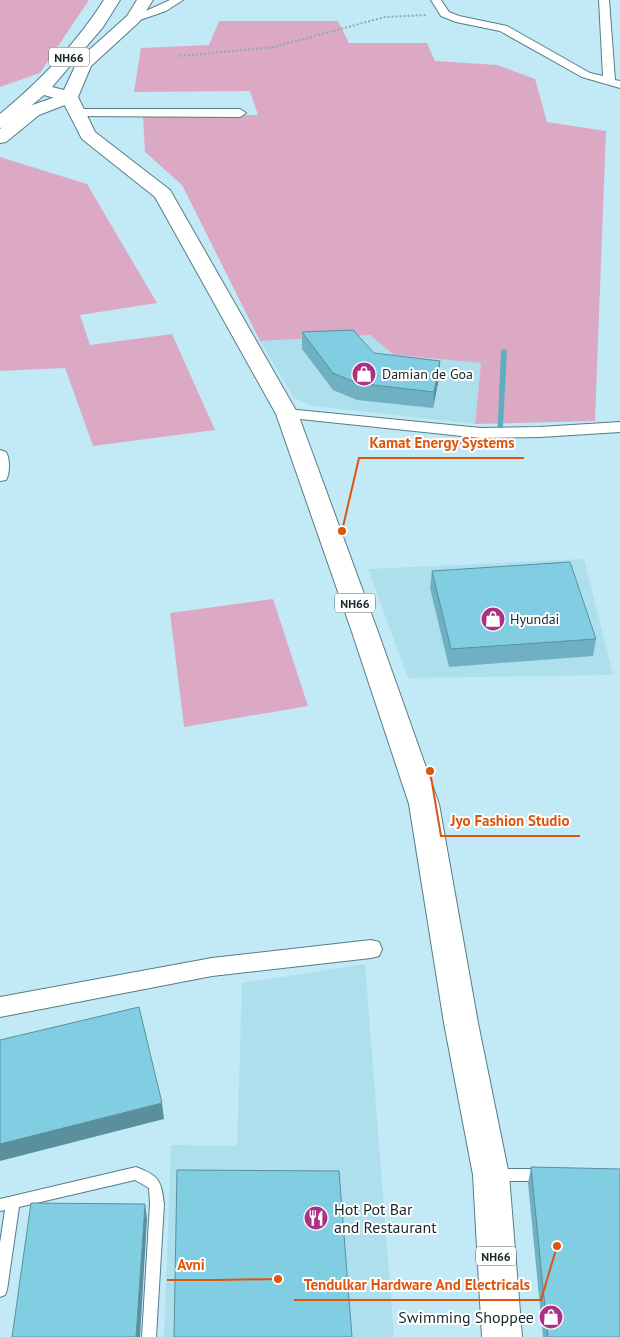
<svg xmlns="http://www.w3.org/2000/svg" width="620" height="1337" viewBox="0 0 620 1337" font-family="'PT Sans',sans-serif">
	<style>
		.built { fill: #aedfed }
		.green { fill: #dca9c5 }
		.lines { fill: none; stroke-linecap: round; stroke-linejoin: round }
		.stream { fill: #60acc0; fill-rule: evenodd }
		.lane-casing { stroke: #577c87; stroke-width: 2 }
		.street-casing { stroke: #577c87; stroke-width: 2 }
		.primary-casing { stroke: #577c87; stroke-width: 2 }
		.highway-casing { stroke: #577c87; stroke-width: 2 }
		.path { stroke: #8aaab4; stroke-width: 2; stroke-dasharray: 2 2; stroke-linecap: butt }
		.lane { fill: #fff; fill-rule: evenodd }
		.street { fill: #fff; fill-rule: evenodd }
		.primary { fill: #fff; fill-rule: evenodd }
		.highway { fill: #fff; fill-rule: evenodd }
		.wall { fill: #6fb1c2 }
		.shaded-wall { fill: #5a909e }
		.building { fill: #81cee2; stroke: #5a909e }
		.labels { text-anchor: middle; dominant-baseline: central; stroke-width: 4; stroke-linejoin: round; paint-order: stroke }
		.shield { fill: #fff; stroke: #5d686b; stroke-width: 1 }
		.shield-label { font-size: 12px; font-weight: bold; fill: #18272c }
		.poi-label { font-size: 14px; fill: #18272c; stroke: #fff; text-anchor: start }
		.near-poi-label { font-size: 16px; fill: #18272c; stroke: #fff; text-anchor: start }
		.leader { fill: none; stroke: #de560e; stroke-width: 2 }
		.callout-dot { fill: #de560e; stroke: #fff; stroke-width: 2 }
		.callout-label { font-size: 15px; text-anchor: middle; font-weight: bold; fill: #de560e; stroke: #fff; stroke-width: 4; stroke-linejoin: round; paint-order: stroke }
	</style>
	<rect width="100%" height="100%" fill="#c2eaf6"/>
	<path class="built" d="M370,335l24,20 87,8 -6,61 -162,-18 -19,-8 -34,-57z
		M584,559l29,116 -205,3 -40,-109z
		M365,964l29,373h-230l7,-192 66,1 5,-163z"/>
	<path class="green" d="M0,0h89l-49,73 -40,14z
		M219,21h119l11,22h78l8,18 62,4 38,14 12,43 59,9 -11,290 -120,3 6,-61 -87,-8 -24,-20 -110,6 -78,-156 -37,-33 -2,-35 115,-2 -8,-24 -116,1 7,-44 68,-3z
		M0,157l87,27 70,119 -77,12 10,30 82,-11 43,96 -122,16 -28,-78 -65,3z
		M273,599l35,107 -124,21 -14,-114z"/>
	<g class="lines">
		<path class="stream" d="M504,349l3,2 -5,93h-80v-2l2,-1h73l4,-90z"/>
		<defs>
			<path id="lane" d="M136,1167c24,9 25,14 28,37l-8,133h-14l8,-133 -1,-16 -14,-8 -116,27 -12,83 -2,5 -5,2v-54l5,-33 -5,1v-12z
				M497,1169h45l5,2 2,4 -2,4 -5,2h-45l-5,-2 -2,-4 2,-4z"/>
			<path id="street" d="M170,0h13l-17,11 -29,10 -4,1 -5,-3z
				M431,0h10l8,12 10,4 48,10 83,47 13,3 -4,-76h10l6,80 5,1v7l-38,-11 -82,-46 -44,-9 -15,-6z
				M77,109h163l6,4 -6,4 -167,-1 -2,-3z
				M287,409l194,19 59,-1 80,-5v10l-80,5 -59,1 -200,-21 -2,-3 2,-3z
				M0,450l6,2c4,6 4,21 0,28l-6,1z
				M371,940l8,2 3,7 -3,7 -8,2 -159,18 -212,41v-20l212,-39z"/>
			<path id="primary" d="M69,92l6,1 3,4 -3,4 -36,14 -33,27 -6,1v-14l27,-22z"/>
			<path id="highway" d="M104,0h16l-17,27 -51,60 12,3 14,-30 49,-44 10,-16h16l-14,22 -48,44 -13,31 17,35 75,58 128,224 80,218 61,172 39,219 31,152 13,162h-40l-9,-162 -29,-152 -35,-219 -57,-172 -76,-218 -121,-217 -73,-58 -20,-39 -18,-5 -38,32 -6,1v-14c40,-33 76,-70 104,-114z"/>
		</defs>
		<use href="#lane" class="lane-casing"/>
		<use href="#street" class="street-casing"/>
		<use href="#primary" class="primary-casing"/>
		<use href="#highway" class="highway-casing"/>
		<path class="path" d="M180,56l94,-9 111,-30 42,-2"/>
		<use href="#lane" class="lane"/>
		<use href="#street" class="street"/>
		<use href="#primary" class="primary"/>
		<use href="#highway" class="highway"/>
	</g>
	<path class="wall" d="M302,332l72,21 66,8 -1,17 -6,30 -76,-8 -24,-10 -31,-41z
		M432,571l164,68 -3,17 -144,11 -19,-79z
		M531,1167l89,170h-77l-15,-154z"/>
	<path class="shaded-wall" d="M440,361l-1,17 -6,30 1,-16z
		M162,1103l2,16 -164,42v-17z
		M145,1204l2,15 -7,118h-4z"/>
	<path class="building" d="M353,330l21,23 66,8 -6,31 -77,-9 -24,-10 -31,-41z
		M570,562l26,77 -145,10 -19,-78z
		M139,1007l23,96 -162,41v-104z
		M531,1167l89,2v168h-72z
		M177,1170l162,1 13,166h-178z
		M31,1203l114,1 -9,133h-124z"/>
	<defs>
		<symbol id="shop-disc" viewBox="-11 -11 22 22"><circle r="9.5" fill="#ad3183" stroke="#fff"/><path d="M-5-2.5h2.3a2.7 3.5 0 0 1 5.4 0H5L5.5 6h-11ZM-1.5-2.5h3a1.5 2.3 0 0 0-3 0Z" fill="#fff"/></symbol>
		<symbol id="restaurant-disc" viewBox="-11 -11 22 22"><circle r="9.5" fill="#ad3183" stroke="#fff"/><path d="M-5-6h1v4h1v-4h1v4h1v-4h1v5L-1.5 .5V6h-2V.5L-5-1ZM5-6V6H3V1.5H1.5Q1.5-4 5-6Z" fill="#fff"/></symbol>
	</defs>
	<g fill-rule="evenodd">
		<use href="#shop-disc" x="350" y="360" width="28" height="28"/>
		<use href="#shop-disc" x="479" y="605" width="28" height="28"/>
		<use href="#restaurant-disc" x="302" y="1204" width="28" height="28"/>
		<use href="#shop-disc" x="537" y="1303" width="28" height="28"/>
	</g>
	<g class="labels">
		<g class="shield">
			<rect x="49" y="47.5" width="40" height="19" rx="4"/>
			<rect x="335" y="593.5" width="40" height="19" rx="4"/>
			<rect x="476" y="1246.5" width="40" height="19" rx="4"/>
		</g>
		<g class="shield-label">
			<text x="69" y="57">NH66</text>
			<text x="355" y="603">NH66</text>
			<text x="496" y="1256">NH66</text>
		</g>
		<g class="poi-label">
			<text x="382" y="374">Damian de Goa</text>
			<text x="510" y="619">Hyundai</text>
		</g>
		<g class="near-poi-label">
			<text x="334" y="1209">Hot Pot Bar<tspan x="334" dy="18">and Restaurant</tspan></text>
			<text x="534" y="1317" text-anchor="end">Swimming Shoppee</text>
		</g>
	</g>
	<path class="leader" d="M342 531L359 458H524M430 771L441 836H580M278 1279L215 1280H167M557 1246L541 1300H294"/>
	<g class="callout-dot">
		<circle cx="342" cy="531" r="5"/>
		<circle cx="430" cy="771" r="5"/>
		<circle cx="278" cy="1279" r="5"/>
		<circle cx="557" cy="1246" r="5"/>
	</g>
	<g class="callout-label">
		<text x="442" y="448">Kamat Energy Systems</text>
		<text x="510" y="826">Jyo Fashion Studio</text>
		<text x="191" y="1270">Avni</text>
		<text x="417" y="1290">Tendulkar Hardware And Electricals</text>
	</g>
</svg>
